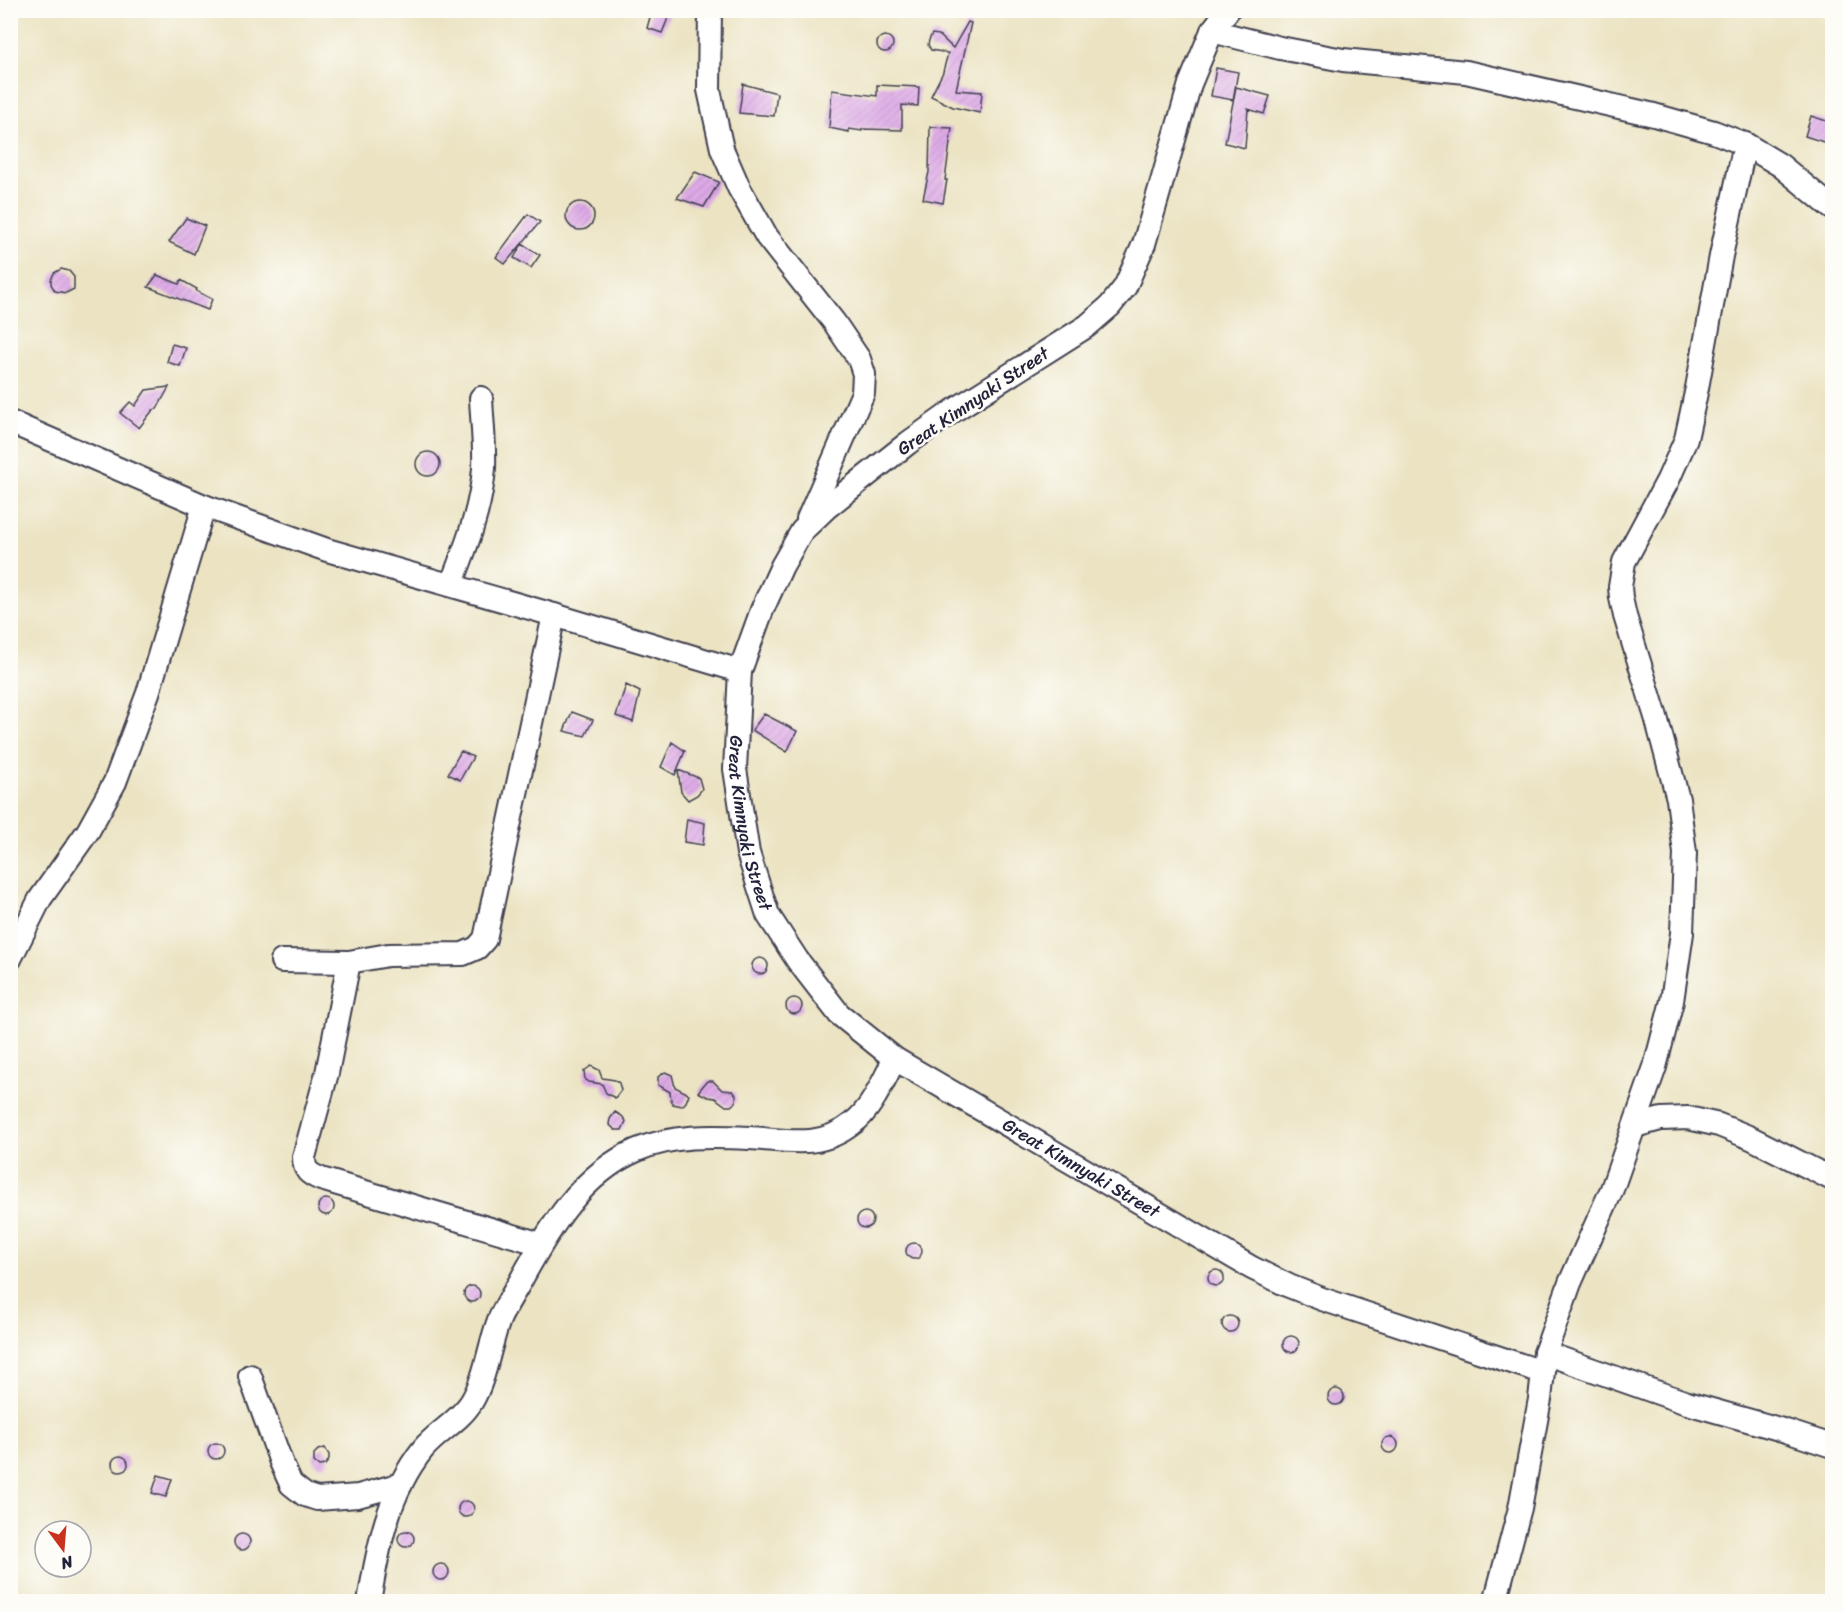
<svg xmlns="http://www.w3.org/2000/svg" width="1843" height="1612" viewBox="0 0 1843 1612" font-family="Sriracha,sans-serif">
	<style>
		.building { fill: url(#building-hatch) }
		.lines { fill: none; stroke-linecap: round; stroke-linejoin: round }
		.minor-casing { stroke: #403f4f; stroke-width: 26 }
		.minor { stroke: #fff; stroke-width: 22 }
		.labels { text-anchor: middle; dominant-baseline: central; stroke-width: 5; stroke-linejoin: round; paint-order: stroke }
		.street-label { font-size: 18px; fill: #22223b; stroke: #fdfcf7 }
	</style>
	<defs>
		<pattern id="building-hatch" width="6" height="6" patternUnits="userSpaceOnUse" patternTransform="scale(1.5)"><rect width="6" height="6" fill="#deaae7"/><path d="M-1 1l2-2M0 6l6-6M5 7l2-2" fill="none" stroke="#be92c7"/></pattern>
	</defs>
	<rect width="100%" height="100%" fill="#fdfcf7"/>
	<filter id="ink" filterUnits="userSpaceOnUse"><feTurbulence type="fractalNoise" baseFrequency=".0167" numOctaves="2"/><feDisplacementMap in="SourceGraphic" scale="12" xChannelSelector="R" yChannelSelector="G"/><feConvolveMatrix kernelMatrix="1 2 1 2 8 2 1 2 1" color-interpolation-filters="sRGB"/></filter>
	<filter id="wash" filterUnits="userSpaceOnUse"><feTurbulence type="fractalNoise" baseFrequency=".008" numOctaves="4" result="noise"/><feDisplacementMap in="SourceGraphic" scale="24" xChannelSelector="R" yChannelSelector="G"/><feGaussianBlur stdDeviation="1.35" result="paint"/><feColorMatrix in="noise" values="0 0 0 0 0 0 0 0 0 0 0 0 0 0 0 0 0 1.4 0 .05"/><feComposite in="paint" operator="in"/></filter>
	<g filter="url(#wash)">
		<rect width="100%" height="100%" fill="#ebe3c2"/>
		<g id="blocks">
			<path class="building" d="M652,10l18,3 -8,20 -15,-5z
				M968,22l3,1 -15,67 26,2 -2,21 -27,-6 -22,-11 12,-24 5,-19 -17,-3 -3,-5 1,-5 3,-6 7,1 14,13z
				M877 44a8 8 0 1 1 16 0a8 8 0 1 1-16 0Z
				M1216,68l22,4 -5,28 -22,-4z
				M743,84l34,9 -3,23 -35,-3z
				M877,85l42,2 -1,19 -16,-1v25l-40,-1v2l-13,-2v3l-20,-4 3,-38 45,6z
				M1236,87l34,9 -6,18 -16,-5 -3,39 -20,-5z
				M1811,116l22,7v22l-28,-9z
				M930,127l22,1 -7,52h2l-4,23 -20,-4 6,-27z
				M695,172l24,10 -15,25 -27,-9z
				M566 216a14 14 0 1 1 28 0a14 14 0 1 1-28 0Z
				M528,214l12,8 -35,42 -9,-7z
				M186,218l19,8 -11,28 -25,-12z
				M522,244l18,11 -9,13 -17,-10z
				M61,269l8,2 5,6v12l-8,4 -11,-2 -4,-7v-4l3,-7z
				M157,275l22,9 2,-4 16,9 -1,2 16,8 -4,11 -60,-23z
				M172,344l14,4 -6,18 -13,-4z
				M169,387l-12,22 -4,1 -14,18 -19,-15 10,-11 5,4 11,-16z
				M416 464a12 12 0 1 1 24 0a12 12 0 1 1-24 0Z
				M626,685l14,7 -7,30 -17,-6z
				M572,712l21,8 -8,16 -21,-5z
				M764,714l33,17 -10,21 -35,-22z
				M672,742l13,9 -10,24 -14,-8z
				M461,751l12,6 -13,23 -12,-6z
				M678,770l21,8 3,11 -5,6 -9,5 -7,-8z
				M687,819l18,4 -2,22 -19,-3z
				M752 966a8 8 0 1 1 16 0a8 8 0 1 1-16 0Z
				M786 1006a8 8 0 1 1 16 0a8 8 0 1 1-16 0Z
				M591,1066l8,4 3,8 13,2 4,3 2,7 -6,8 -9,-5 -4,-9 -13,-2 -4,-3 -1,-8z
				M665,1072l7,3 3,12 14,7 -3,8 -4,4 -9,-2 -2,-4 -1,-8 -12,-7v-8z
				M707,1081h6l9,9 11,1 3,4v7l-5,4h-5l-11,-8 -7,-1 -10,-5z
				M615,1112l7,4 4,5 -4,9h-7l-6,-6 1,-5z
				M318 1207a8 8 0 1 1 16 0a8 8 0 1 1-16 0Z
				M857 1220a8 8 0 1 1 16 0a8 8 0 1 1-16 0Z
				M906 1251a8 8 0 1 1 16 0a8 8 0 1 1-16 0Z
				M1208 1278a8 8 0 1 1 16 0a8 8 0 1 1-16 0Z
				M464 1294a8 8 0 1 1 16 0a8 8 0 1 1-16 0Z
				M1222 1324a8 8 0 1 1 16 0a8 8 0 1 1-16 0Z
				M1283 1344a8 8 0 1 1 16 0a8 8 0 1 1-16 0Z
				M1328 1397a8 8 0 1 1 16 0a8 8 0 1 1-16 0Z
				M1382 1445a8 8 0 1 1 16 0a8 8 0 1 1-16 0Z
				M208 1451a8 8 0 1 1 16 0a8 8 0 1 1-16 0Z
				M325,1448l4,7v5l-4,5 -6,1 -5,-4v-8l4,-4z
				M112 1464a8 8 0 1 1 16 0a8 8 0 1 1-16 0Z
				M158,1475l14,4 -6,18 -14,-4z
				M458 1509a8 8 0 1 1 16 0a8 8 0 1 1-16 0Z
				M398 1539a8 8 0 1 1 16 0a8 8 0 1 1-16 0Z
				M234 1542a8 8 0 1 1 16 0a8 8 0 1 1-16 0Z
				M433 1572a8 8 0 1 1 16 0a8 8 0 1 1-16 0Z"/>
		</g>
	</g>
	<g filter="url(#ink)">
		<use href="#blocks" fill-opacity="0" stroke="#403f4f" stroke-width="1.5"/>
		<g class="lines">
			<defs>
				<g id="minor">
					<path d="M710,10l-1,80 13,59 17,39 28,49 67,85 25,37 5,15 -1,19 -55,126"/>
					<path id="s1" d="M1228,10l-16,21 -22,53 -46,160 -19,43 -15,19 -23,20 -134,85 -45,32 -82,65 -24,23 -20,35 -20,44 -22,61 -5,98 13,84 20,62 30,46 41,53 56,45 357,209 37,18 33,13 220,73"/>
					<path d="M1212,31l68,17 63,12 123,12 188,43 60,17 31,12 35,21 52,43"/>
					<path d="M10,422l194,84 123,44 227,65 186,56"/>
					<path d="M451,585c15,-38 30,-76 33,-117 1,-23 -2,-47 -3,-70"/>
					<path d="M10,959l30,-60 48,-68 27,-49 33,-89 56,-187"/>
					<path d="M282,961l67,1 39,-7 75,-1 14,-6 8,-9 69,-324"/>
					<path d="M349,962l-22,111 -23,84c0,14 5,17 17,22l220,65"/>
					<path d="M1635,1126l26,-7 27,-1 31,7 32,13 81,41"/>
					<path d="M1545,1353l142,50 99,28 46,15"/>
					<path d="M250,1376l31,86 10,22 14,11 12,4 41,-3 43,-12"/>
					<path d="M369,1602c9,-55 19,-109 54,-153 14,-17 37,-28 49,-48 14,-24 17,-55 27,-81 6,-14 15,-27 22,-40 28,-51 60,-106 116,-130 35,-15 74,-14 112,-12 38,2 71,12 104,-15 20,-15 30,-43 42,-64"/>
					<path d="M1495,1602l25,-94 20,-109 5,-46 25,-70 42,-94 43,-122 17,-66 10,-68 3,-80 -7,-54 -22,-82 -31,-101 -4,-18 -1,-11 4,-25 44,-82 18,-41 11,-51 24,-132 24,-112"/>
				</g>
			</defs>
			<use href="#minor" class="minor-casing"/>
			<use href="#minor" class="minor"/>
		</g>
	</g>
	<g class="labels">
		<g class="street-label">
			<text transform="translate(973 401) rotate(-34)">Great Kimnyaki Street</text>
			<text stroke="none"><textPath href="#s1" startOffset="1011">Great Kimnyaki Street</textPath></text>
			<text stroke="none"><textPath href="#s1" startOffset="1515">Great Kimnyaki Street</textPath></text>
		</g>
	</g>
	<rect width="1843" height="1612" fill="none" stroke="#fdfcf7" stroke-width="36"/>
	<g transform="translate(63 1549) rotate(164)"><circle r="28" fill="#fdfcf7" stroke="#a5a5ac" stroke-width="1.5"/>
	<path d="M0-4.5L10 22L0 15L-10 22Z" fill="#c8321e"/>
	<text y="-9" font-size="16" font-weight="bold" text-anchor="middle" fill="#22223b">N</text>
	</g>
</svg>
